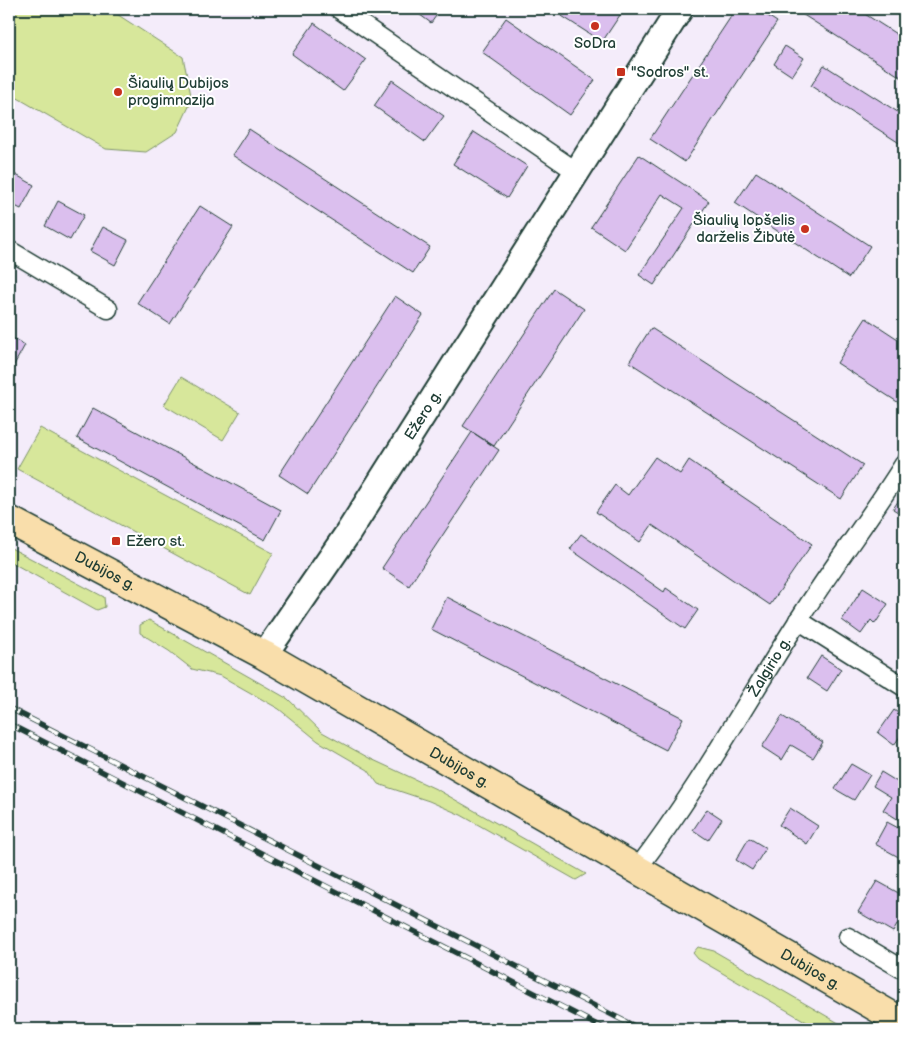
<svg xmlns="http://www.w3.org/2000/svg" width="913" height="1038" viewBox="0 0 913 1038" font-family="'Balsamiq Sans',sans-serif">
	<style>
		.green { fill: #d7e79b; stroke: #7b9268 }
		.building { fill: #dbbfee; stroke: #1f3d34 }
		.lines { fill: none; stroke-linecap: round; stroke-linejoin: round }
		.street-casing { stroke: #1f3d34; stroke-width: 21 }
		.secondary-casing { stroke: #1f3d34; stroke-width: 29 }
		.primary-casing { stroke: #1f3d34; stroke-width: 31 }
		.street { stroke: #fff; stroke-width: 18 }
		.secondary { stroke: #fff; stroke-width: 25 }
		.primary { stroke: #f9deab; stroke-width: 28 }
		.rail-casing { stroke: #1f3d34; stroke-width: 5.5 }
		.rail { stroke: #fff; stroke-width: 4; stroke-dasharray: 11; stroke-linecap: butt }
		.poi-dot { fill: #c8321e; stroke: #fff; stroke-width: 2 }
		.labels { text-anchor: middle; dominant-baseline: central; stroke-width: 4; stroke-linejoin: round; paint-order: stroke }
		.poi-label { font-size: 15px; fill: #1f3d34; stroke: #fff; text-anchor: start }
		.street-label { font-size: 15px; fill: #1f3d34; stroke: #fff }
	</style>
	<rect width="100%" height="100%" fill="#f4ecfa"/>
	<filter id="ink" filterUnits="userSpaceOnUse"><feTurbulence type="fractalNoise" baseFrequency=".02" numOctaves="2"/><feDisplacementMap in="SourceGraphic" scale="10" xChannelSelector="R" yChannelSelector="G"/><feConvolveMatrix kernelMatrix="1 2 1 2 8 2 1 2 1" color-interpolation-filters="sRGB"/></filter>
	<g filter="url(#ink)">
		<path class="green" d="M9,9h100l74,48 9,43 -15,32 -31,20 -40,-3 -97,-56z
			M181,377l59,35 -17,28 -59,-35z
			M40,428l233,125 -23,42 -233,-126z
			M9,547l95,50 1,10 -8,3 -88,-49z
			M149,620l139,79 34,33 47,26 69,32 148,84 -10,6 -115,-65 -32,-14 -51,-17 -10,-14 -50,-29 -39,-32 -58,-33 -29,-7 -23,-18 -29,-18v-8z
			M698,947l16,4 135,78h-30l-121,-70 -5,-6z"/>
		<path class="building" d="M412,9h29l-10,14z
			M551,9h73l-22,33z
			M736,9h21l20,13 -92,140 -35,-23z
			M794,9h63l47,30v40z
			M506,18l89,62 -25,35 -88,-63z
			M314,23l52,37 -23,31 -51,-37z
			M785,46l19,12 -12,18 -18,-12z
			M824,65l80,51v30l-93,-60z
			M392,80l52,36 -19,26 -51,-36z
			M249,129l181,118 -17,26 -181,-118z
			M474,132l53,34 -20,32 -54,-34z
			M639,155l70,46 -55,84 -15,-10 45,-67 -22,-14 -37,56 -34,-23z
			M9,171l25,14 -13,24 -12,-6z
			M756,172l114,74 -21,32 -114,-75z
			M58,201l26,14 -14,25 -25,-14z
			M200,206l33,21 -63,97 -33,-21z
			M103,227l25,13 -13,25 -25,-14z
			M554,289l30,20 -90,137 -31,-20z
			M395,296l28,19 -115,179 -29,-19z
			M866,318l38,25v52l-5,8 -62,-40z
			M651,328l212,137 -22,34 -212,-137z
			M9,336l16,9 -16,29z
			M93,408l188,102 -16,30 -188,-102z
			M472,432l27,18 -90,136 -27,-18z
			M655,457l25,17 9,-14 123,84 -42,61 -118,-80 -12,17 -44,-30 19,-27 13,10z
			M904,492v24l-11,-7z
			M581,534l83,58 2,-4 32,22 -13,19 -115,-80z
			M863,588l25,16 -13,20 -4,-4 -10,14 -19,-14z
			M447,597l236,121 -17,32 -235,-121z
			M821,656l20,13 -14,22 -20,-13z
			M894,710l10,7v14l-10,14 -16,-12z
			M782,716l41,26 -10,16 -22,-13 -9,15 -20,-13z
			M851,764l19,11 -16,25 -19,-11z
			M881,772l23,14v25l-5,9 -16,-10 8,-13 -18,-11z
			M790,808l28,18 -11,18 -28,-19z
			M707,809l15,10 -14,21 -15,-10z
			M887,822l17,9v29l-29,-16z
			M749,838l17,10 -14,22 -16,-10z
			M877,881l27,15v17l-11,19 -35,-20z"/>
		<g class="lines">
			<defs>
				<g id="street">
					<path d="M339,9l238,163"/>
					<path d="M9,250l99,59"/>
					<path d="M798,620l106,67"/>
					<path id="s1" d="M637,869c60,-78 108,-165 161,-248 34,-54 73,-104 106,-157"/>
					<path d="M848,937l56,33"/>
				</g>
				<g id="secondary">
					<path id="s2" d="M264,655l84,-122 332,-524"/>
				</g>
				<g id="primary">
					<path id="s3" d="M9,520l255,135 640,368"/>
				</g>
			</defs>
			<use href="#street" class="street-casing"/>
			<use href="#secondary" class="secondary-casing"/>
			<use href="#primary" class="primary-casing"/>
			<use href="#street" class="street"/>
			<use href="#secondary" class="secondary"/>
			<use href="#primary" class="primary"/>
			<defs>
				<path id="rail" d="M9,708l631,321
					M9,724l596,305"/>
			</defs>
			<use href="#rail" class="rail-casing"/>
			<use href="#rail" class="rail"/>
		</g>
	</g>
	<g class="poi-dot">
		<circle cx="595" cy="26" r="5"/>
		<rect x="616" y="67" width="10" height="10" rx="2.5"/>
		<circle cx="118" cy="92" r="5"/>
		<circle cx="805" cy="229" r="5"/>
		<rect x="111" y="536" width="10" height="10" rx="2.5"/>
	</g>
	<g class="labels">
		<g class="poi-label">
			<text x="595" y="43" text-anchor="middle">SoDra</text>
			<text x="631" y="72">"Sodros" st.</text>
			<text x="128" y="83">Šiaulių Dubijos<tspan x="128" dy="17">progimnazija</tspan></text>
			<text x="795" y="220" text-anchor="end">Šiaulių lopšelis<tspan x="795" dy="17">darželis Žibutė</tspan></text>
			<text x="126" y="541">Ežero st.</text>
		</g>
		<g class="street-label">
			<text stroke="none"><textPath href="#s2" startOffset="288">Ežero g.</textPath></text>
			<text stroke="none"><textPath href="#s3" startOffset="109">Dubijos g.</textPath></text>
			<text stroke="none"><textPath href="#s1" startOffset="242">Žalgirio g.</textPath></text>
			<text stroke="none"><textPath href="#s3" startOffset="514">Dubijos g.</textPath></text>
			<text stroke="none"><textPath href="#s3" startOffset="919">Dubijos g.</textPath></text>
		</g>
	</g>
	<rect width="913" height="1038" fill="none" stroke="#fff" stroke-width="30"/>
	<rect x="15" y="15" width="883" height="1008" fill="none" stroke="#1f3d34" stroke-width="2" filter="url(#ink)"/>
</svg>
